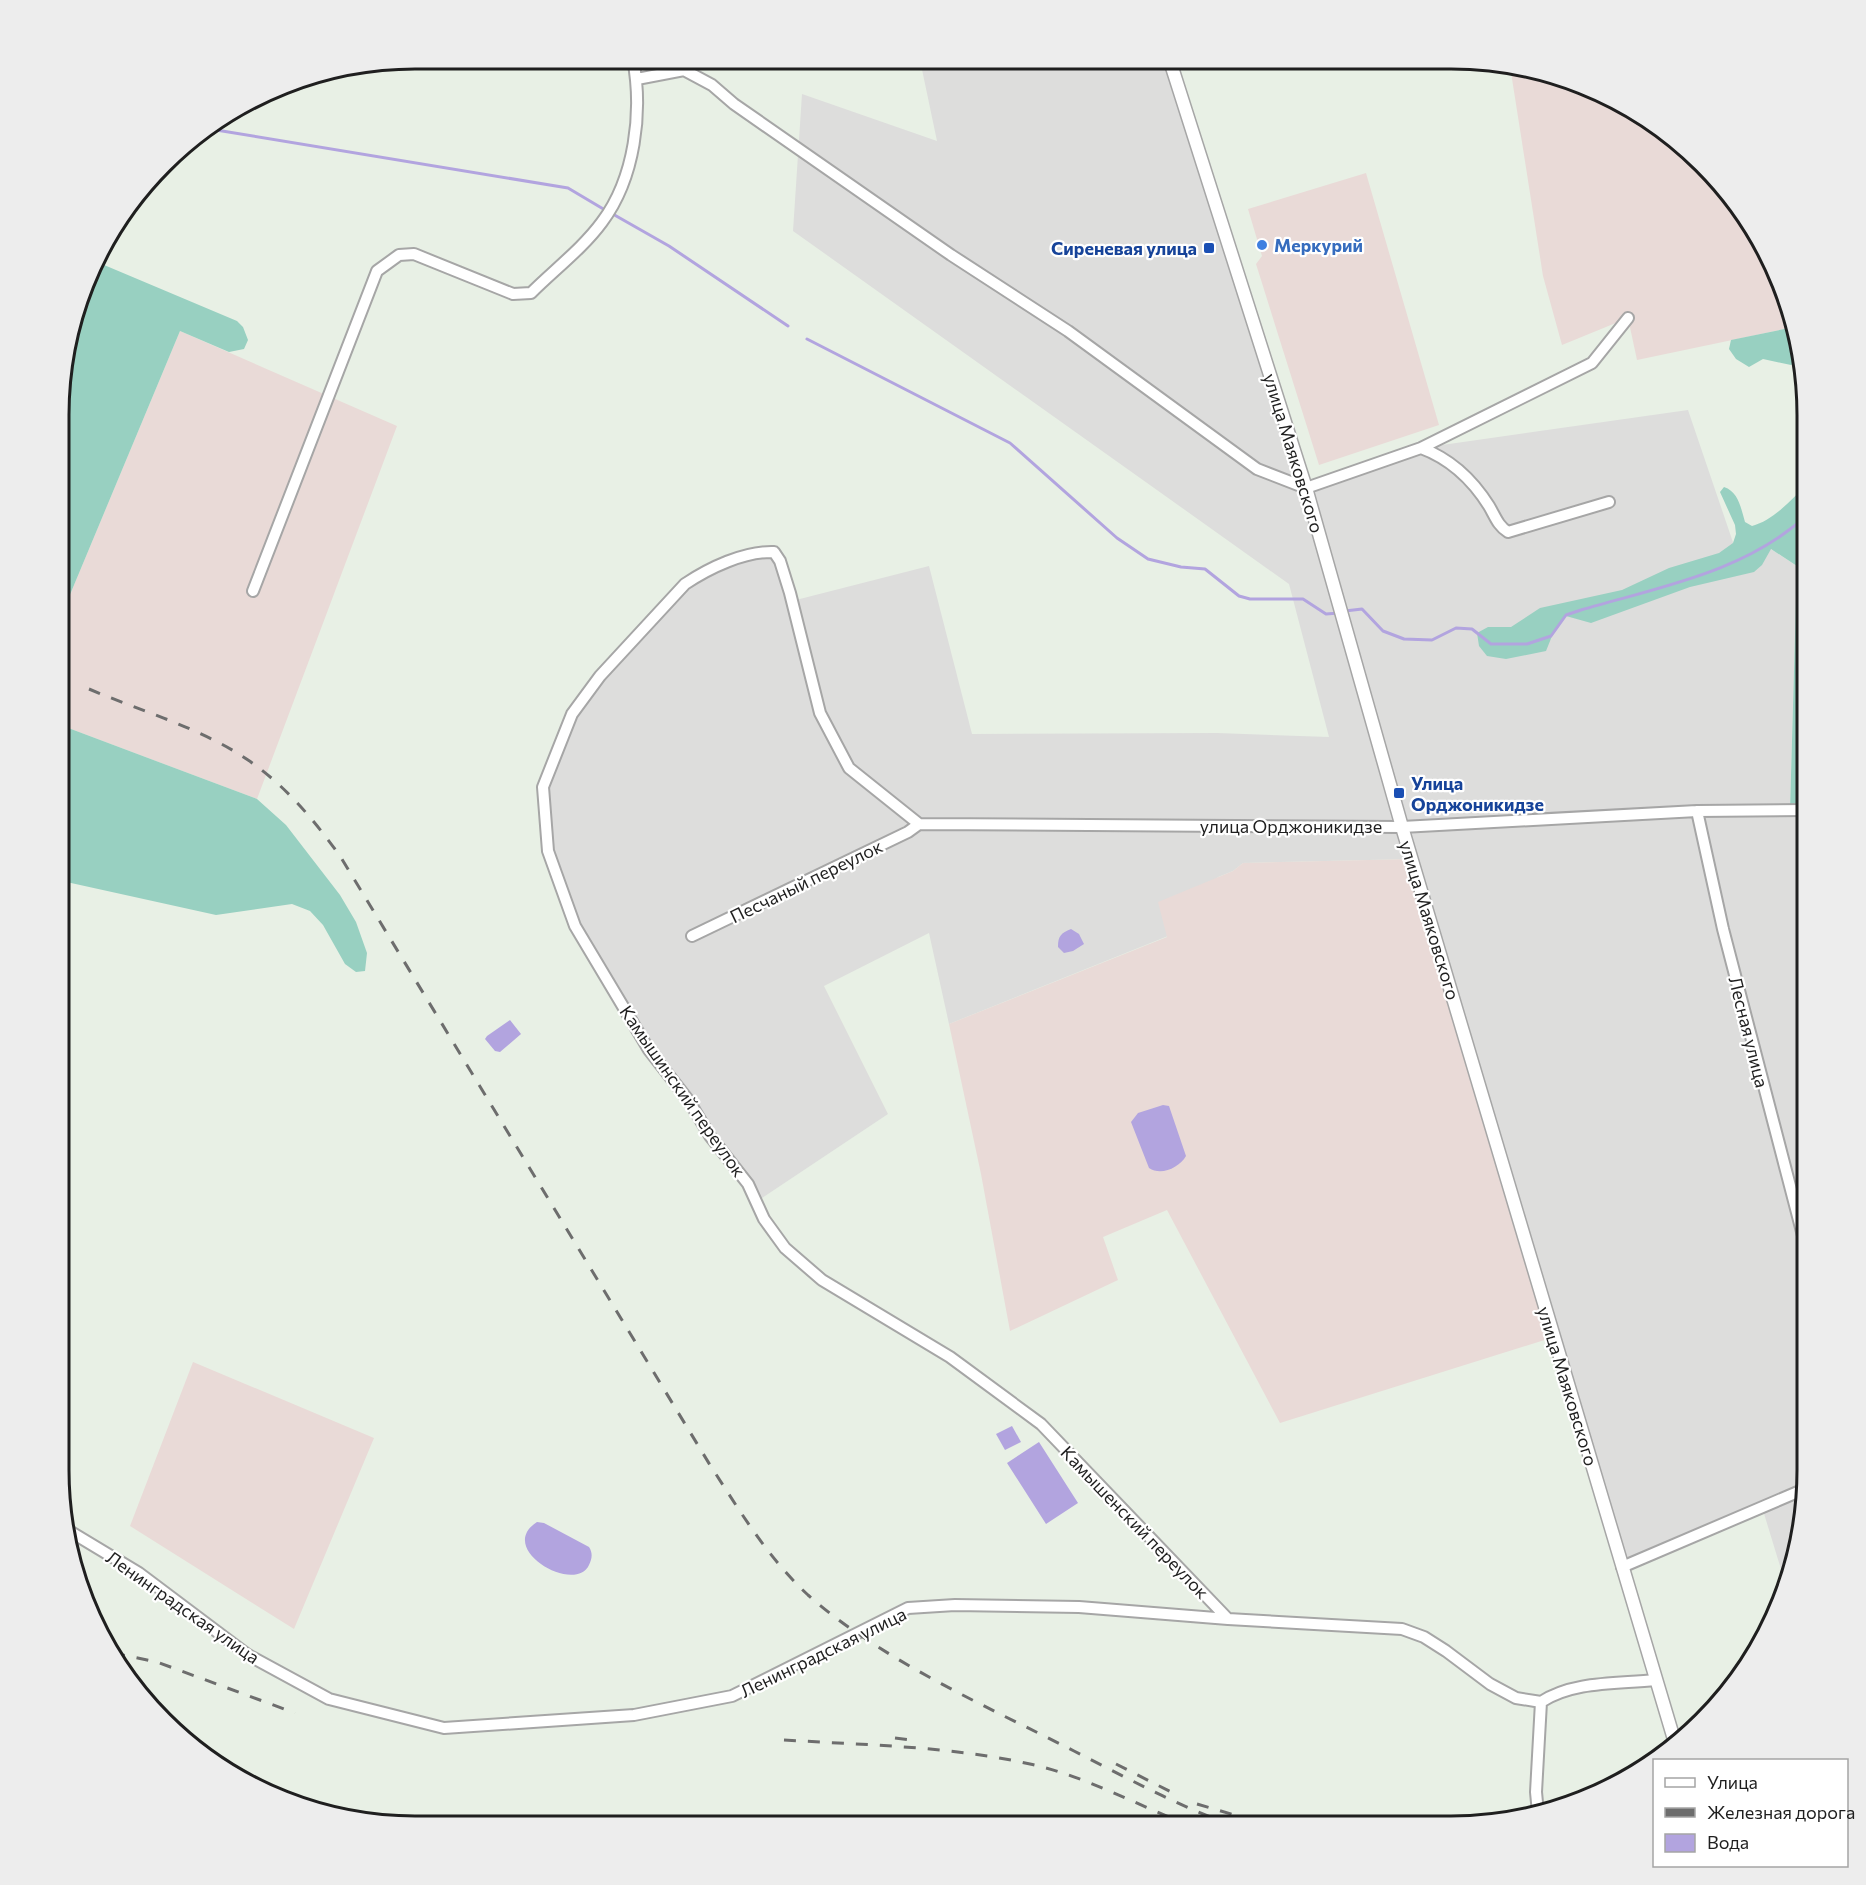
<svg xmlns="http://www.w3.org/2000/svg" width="1866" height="1885" viewBox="0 0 1866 1885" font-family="Commissioner,sans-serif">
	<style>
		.residential { fill: #dddddc }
		.industrial { fill: #e9dad7 }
		.forest { fill: #98d0c1 }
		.cemetery { fill: #a5c3ca }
		.water { fill: #b2a4df }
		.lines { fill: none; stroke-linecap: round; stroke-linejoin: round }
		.stream { stroke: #b2a4df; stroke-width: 3 }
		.minor-casing { stroke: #a6a6a6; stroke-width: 14 }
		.tertiary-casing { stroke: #a6a6a6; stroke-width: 15 }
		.minor { stroke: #fff; stroke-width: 10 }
		.tertiary { stroke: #fff; stroke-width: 12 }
		.rail { stroke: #6d6d6d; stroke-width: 3; stroke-dasharray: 12 12; stroke-linecap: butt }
		.shop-dot { fill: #3f7fe0; stroke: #fff; stroke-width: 2 }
		.transit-dot { fill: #1a4fb4; stroke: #fff; stroke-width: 2 }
		.labels { text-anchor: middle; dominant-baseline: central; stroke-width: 4.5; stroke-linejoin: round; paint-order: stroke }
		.shop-label { font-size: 18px; font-weight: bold; fill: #366cbe; stroke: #fff; text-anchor: start }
		.transit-label { font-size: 18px; font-weight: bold; fill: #164399; stroke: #fff; text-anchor: end }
		.street-label { font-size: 18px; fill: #1f1f1f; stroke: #fff }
		.rim { fill: none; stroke: #1f1f1f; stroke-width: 3 }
	</style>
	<rect width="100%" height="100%" fill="#e8f0e5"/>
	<path class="residential" d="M920,60l250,1 136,426 115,-39 267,-38 51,150 27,-14 31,20 -7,244h17v683l-23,86 -22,-72 -140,60 -210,-708 -169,4 -10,8 -15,6 -50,59 -219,88 -20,-91 -105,53 64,128 -132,88 -162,-242 -46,-109 -5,-64 29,-73 125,-138 77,-24 18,49 137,-35 43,168 245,-1 112,4 -40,-153 -496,-353 9,-137 135,47z"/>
	<path class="industrial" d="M1510,66l119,40 105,92 54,102 6,27 -157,33 -9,-42 -66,27 -19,-69z
		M1366,173l73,252 -120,40 -63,-201 6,-8 -14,-47z
		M180,331l217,95 -140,373 -194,-73 1,-117z
		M1412,859l142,478 -274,86 -113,-213 -64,27 15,43 -108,51 -29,-157 -32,-150 218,-87 -9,-35 75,-31 10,-8z
		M193,1362l181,76 -80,191 -164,-103z"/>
	<path class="forest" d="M97,262l140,59 6,6 5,13 -4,9 -15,3 -49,-21 -116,278 1,-264z
		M1794,327l7,34 -10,4 -28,-6 -14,8 -13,-8 -7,-10 2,-9z
		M1807,484v326h-17l7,-244 -26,-17 -9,16 -8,7 -64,15 -99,36 -25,-7 -14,20 -6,15 -40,8 -19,-3 -8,-10 -2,-13 11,-6h23l29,-19 82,-18 47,-22 50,-15 14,-10 3,-9 -1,-9 -15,-33 4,-5c15,5 17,22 21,35l7,4c22,-6 39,-26 55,-42z
		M63,726l194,73 29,26 54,70 16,27 11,31 -2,18 -9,1 -11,-8 -22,-39 -13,-14 -18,-7 -76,11 -154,-34z"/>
	<path class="cemetery" d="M1807,549v217l-7,-172 3,-25 -6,-3z"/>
	<path class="water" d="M1071,929l8,5 5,10 -11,7 -9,2 -6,-6c0,-11 3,-14 13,-18z
		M510,1020l11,14 -21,18 -5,-1 -10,-12 2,-3z
		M1163,1105l6,1 17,50c-7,12 -25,20 -37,12l-18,-46 7,-9z
		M1012,1426l9,16 -16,8 -9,-16z
		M1039,1442l39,61 -32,21 -39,-61z
		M537,1522l7,1 45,24c4,6 3,12 0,18 -14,30 -94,-16 -52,-43z"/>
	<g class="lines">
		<path class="stream" d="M210,129l358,59 37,22
			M611,213l58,33 119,80
			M807,339l203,104 107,95 31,21 33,8 24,2 34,27 11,3h53l23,15 13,-1
			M1345,611l17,-2 21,22 21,8 28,1 24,-12 16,1 19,15h36l24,-8 15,-21 15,-5c78,-23 165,-38 226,-95"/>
		<defs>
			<path id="minor" d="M637,79l47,-9 28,15 22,19 217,151 117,76 189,138 49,19 115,-40 171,-85 36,-45
				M1421,448c30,11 51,31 68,58 6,10 9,20 19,26l101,-30
				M253,591l124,-320 22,-16 15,-1 99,40 18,-1c23,-23 52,-45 71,-71 33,-44 41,-110 31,-163
				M1697,811l26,118 84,322
				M919,824l-70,-56 -29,-55 -30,-120 -10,-32 -6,-9c-30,-1 -65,16 -89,32l-85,92 -28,38 -29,73 5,64 27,75 74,124 40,51 21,35 38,48 16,35 21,29 37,32 128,77 91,67 187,195
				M919,824l483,3 295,-16 110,-1
				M692,936l216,-104 11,-8
				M66,1529l73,44 109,82 81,44 115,29 190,-13 98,-19 176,-88 47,-3 124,2 149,12 174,10 22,8 22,14 44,33 26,14 25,4
				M1622,1567l185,-79
				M1541,1702c32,-21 76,-18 114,-22
				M1538,1813l-2,-21 5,-90"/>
			<path id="tertiary" d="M1170,61l136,427 96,339 274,919"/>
		</defs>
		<use href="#minor" class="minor-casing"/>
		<use href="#tertiary" class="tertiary-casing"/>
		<use href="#minor" class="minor"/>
		<use href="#tertiary" class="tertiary"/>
		<path class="rail" d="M89,689c52,22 112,39 159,71 38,26 66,60 92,96l370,609c30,46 57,92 98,130 73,65 180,112 266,156 53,27 104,55 160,75
			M113,1653l44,9 138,51
			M895,1738l23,3
			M784,1740c81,5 165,6 246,24 56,12 108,42 162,62
			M1116,1764l59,30
			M1197,1804l75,22
			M372,1820l122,6"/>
	</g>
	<circle class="shop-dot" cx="1262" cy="245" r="6"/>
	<g class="transit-dot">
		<rect x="1203" y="242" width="12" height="12" rx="3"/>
		<rect x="1393" y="787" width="12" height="12" rx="3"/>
	</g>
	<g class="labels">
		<g class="shop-label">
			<text x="1274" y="245">Меркурий</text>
		</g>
		<g class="transit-label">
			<text x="1197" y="248">Сиреневая улица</text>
			<text x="1411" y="783" text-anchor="start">Улица<tspan x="1411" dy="21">Орджоникидзе</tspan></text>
		</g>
		<g class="street-label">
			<text transform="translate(1294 453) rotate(73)">улица Маяковского</text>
			<text x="1291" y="826">улица Орджоникидзе</text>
			<text transform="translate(806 881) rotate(-26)">Песчаный переулок</text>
			<text transform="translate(1430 920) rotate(73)">улица Маяковского</text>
			<text transform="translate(1749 1032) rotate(76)">Лесная улица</text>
			<text transform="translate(683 1091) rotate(55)">Камышинский переулок</text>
			<text transform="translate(1568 1386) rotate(73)">улица Маяковского</text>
			<text transform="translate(1135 1522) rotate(46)">Камышенский переулок</text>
			<text transform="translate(183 1607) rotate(35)">Ленинградская улица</text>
			<text transform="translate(823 1652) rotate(-26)">Ленинградская улица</text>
		</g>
	</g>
	<path d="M0 0H1866V1885H0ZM415 69H1451A346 346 0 0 1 1797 415V1470A346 346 0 0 1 1451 1816H415A346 346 0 0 1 69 1470V415A346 346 0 0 1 415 69Z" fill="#ededed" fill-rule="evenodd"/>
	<path class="rim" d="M415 69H1451A346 346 0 0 1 1797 415V1470A346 346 0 0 1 1451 1816H415A346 346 0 0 1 69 1470V415A346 346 0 0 1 415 69Z"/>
	<rect x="1653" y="1759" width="195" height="108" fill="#ffffff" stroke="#a5a5a5" stroke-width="1.5"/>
	<rect x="1665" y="1778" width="30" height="9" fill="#ffffff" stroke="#a5a5a5" stroke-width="1.5"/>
	<text x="1707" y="1789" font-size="18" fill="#1f1f1f">Улица</text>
	<rect x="1665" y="1808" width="30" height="9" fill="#6d6d6d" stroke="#a5a5a5" stroke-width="1.5"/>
	<text x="1707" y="1819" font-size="18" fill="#1f1f1f">Железная дорога</text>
	<rect x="1665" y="1834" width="30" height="18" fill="#b2a4df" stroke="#a5a5a5" stroke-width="1.5"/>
	<text x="1707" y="1849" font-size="18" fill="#1f1f1f">Вода</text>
</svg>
